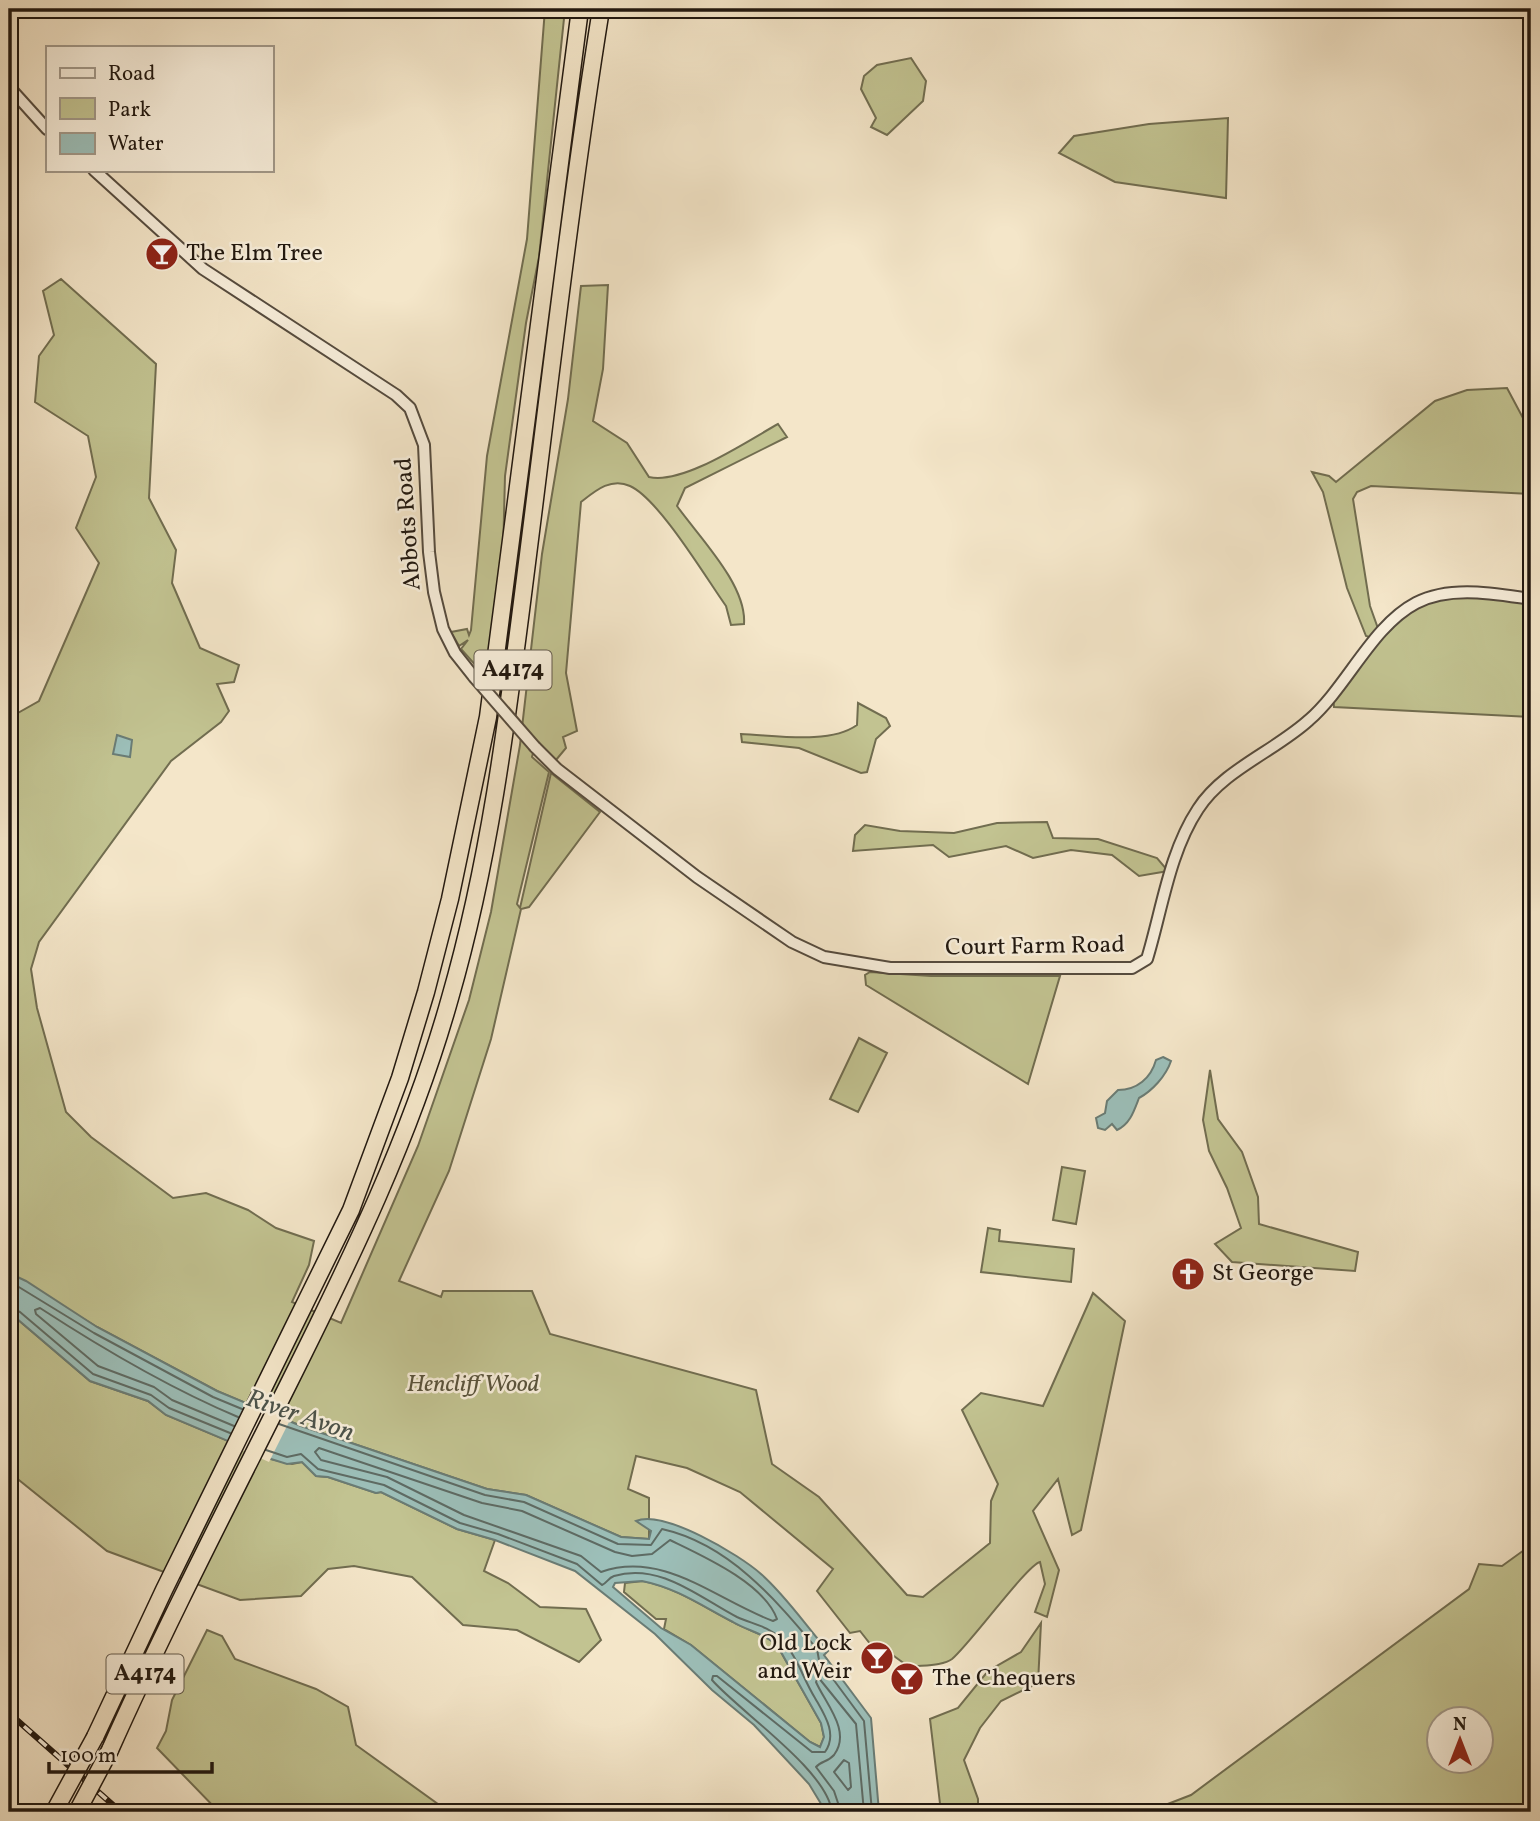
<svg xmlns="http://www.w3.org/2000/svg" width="1540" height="1821" viewBox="0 0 1540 1821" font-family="Vollkorn,serif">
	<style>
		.green { fill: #c2c391; stroke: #716d50; stroke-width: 2; fill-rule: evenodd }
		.water { fill: #9cbfb9; stroke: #6a7c75; stroke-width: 2; fill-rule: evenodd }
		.pier { fill: #f4e6c9 }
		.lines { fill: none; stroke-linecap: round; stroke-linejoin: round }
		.shore { stroke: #5e6b64; stroke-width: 2 }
		.minor-casing { stroke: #554b3e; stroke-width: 14 }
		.highway-casing { stroke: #20170f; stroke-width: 19 }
		.minor { stroke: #f8efdc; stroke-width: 10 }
		.highway { stroke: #f4e6c9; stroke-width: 16 }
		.rail-casing { stroke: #20170f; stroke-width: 6 }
		.rail { stroke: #f8efdc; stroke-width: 3.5; stroke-dasharray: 10; stroke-linecap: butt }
		.minor-bridge-casing { stroke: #554b3e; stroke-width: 14; stroke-linecap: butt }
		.highway-bridge-casing { stroke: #20170f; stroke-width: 19; stroke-linecap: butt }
		.minor-bridge { stroke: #f8efdc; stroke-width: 10 }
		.highway-bridge { stroke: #f4e6c9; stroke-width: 16 }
		.labels { text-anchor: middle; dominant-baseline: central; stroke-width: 5; stroke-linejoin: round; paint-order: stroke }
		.shield { fill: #f8efdc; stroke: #61584c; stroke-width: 2 }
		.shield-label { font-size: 23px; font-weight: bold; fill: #20170f }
		.poi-label { font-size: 24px; fill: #20170f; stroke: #f8efdc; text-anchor: start }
		.street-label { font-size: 24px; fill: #20170f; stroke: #f8efdc }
		.park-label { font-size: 24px; font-style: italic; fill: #59533c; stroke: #f8efdc }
		.water-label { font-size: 26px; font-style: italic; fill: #4b524a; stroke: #f8efdc }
	</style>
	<rect width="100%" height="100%" fill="#f4e6c9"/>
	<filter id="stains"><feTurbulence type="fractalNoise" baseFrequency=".00286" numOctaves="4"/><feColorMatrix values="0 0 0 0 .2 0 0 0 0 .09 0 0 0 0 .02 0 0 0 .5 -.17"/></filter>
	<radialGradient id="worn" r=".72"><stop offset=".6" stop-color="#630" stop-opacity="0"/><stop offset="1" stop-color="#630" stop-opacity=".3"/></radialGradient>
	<path class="green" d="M545,9h20l-26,248 -13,66 -21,153 -2,78 -17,123 -25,-28 7,-9 -9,6 -8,-14 16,-3 2,6 2,-5 16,-174 40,-217z
		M911,58l15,23 -3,20 -36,34 -16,-8 5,-9 -15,-29 3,-13 13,-11z
		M1228,118l-2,80 -111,-16 -56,-29 15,-17 75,-12z
		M61,279l95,85 -7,134 27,52 -4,33 28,65 39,17 -5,17 -17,2 12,27 -8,11 -50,39 -132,181 -8,27 6,39 29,104 25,25 82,61 33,-5 42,17 28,18 38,13 -5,24 -17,37 49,21 77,-177 51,-146 22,-88 29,-167 22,-191 26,-155 13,-113 27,-1 -5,84 -10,52 34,22 22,34c34,8 98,-36 129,-53l9,13 -102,51 -8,18c22,31 70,79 67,118l-13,1 -5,-19c-20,-28 -67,-107 -96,-120 -19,-9 -35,5 -49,16l-15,171 11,58 -14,6 3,11 -10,12 -20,-18 -4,15 17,15 -32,132 3,4 31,-135 49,39 -71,95 -8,2 -30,130 -42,132 -50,110 42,16 2,-6h89l18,43 206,56 16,74 47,33 88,98 16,2 67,-54 1,-42 7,-17 -36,-74 19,-17 62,13 50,-113 32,28 -44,209 -9,5 -14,-56 -25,32 26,59 -12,47 -12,-5 10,-28 -5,-22c-13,3 -70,82 -88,97 -9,7 -31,6 -43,8l-22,-16 -12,-1 -15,-19 -10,2 -33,-42 16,-22 -93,-77 -53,-24 -51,-12 -8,33 21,9v41l-28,-2 -95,-42 -39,-6 -186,-63 -84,-35 -120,-64 -88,-54v-555l30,-17 60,-138 -23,-35 20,-51 -8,-41 -53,-34 4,-46 15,-21 -11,-44z
		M1507,388l24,45v61l-160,-8 -14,6 -4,7 17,107 10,28c55,-51 83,-39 151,-34v117l-197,-10 -1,-12 43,-56 -10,-3 -19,-48 -24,-96 -11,-20 17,4 7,6 99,-81 32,-11z
		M858,703l28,15 4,8 -14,13 -9,33 -6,1 -62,-25 -57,-6 -1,-8c33,1 88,11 116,-9z
		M1047,822l6,16 45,1 59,19 11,13 -29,5 -27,-21 -41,-5 -38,8 -27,-12 -57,11 -16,-12 -80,6 2,-16 10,-10 35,6 54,2 43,-10z
		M870,972l61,4h129l-32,108 -162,-99 -1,-10z
		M859,1038l28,15 -29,59 -28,-13z
		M1210,1070l8,49 24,33 16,45 1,27 99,28 -3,19 -123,-9 -17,-18 26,-16 -14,-40 -18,-37 -6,-31z
		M1062,1167l23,4 -9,53 -23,-4z
		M988,1228l12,2 -1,11 75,8 -3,33 -90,-10z
		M9,1312l81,69 58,20 18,14 105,44 21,5 10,-2 14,14 12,1 48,16 5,-1 76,37 38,11 -11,31 24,12 32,24 46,2 15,31 -22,22 -62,-32 -54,-5 -51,-48 -58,-11 -26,3 -27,27 -61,4 -133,-49 -98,-79z
		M1531,1545v267h-384l44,-17 278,-206 10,-25 23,2zM1438,1720h42v42h-42z
		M643,1581c34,7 59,25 90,41 15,9 31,11 44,23l44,78 3,14 -4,10 -10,-5 -119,-97 -27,-16 2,-10h-10l-32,-27 1,-9z
		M1041,1623l-3,60 -37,18 -21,27 -16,32 14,39v13h-37l-11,-93 28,-11 30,-37 33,-19z
		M207,1630l15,6 13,23 81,30 32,18 8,38 93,67h-230l-62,-64 9,-17 6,-31z"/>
	<path class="water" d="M117,735l15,5 -2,17 -17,-3z
		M1163,1057l8,4c-5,15 -19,30 -32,37 -5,13 -9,26 -22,32l-5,-6 -7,6 -7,-2 -2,-10 9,-5 2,-12 11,-11c19,0 33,-12 38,-30z
		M9,1273l17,8 71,46 120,64 84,35 186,63 39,6 95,42 28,2 2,-8 -15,-10c27,-12 104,34 125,53 25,22 45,52 67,77l-4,4 47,63 8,94h-53l-17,-28 -55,-59 -42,-35 -57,-56 -80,-63 -80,-31 -38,-11 -76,-37 -5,1 -48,-16 -12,-1 -14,-14 -15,2 -16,-5 -105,-44 -18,-14 -58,-20 -81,-69zM642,1581c35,7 60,25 91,41 15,9 31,11 44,23l44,78 3,14 -4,10 -10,-5 -119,-97 -30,-17 -48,-41 2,-4z"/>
	<path class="pier" d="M247,1400l44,18 -22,44 -43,-19z"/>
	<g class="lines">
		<path class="shore" d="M9,1281l85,52 119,64 29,12
			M9,1307l11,5 73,62 58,21 18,13 61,25
			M279,1424l206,71 39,7 94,42 33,1 11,-16c67,15 113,70 155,120l2,11 45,61 8,91
			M234,1426l-62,-26 -18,-13 -56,-21 -62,-52 -1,-4 5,-2c63,41 129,80 198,109
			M319,1448l163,55 40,8 93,41 17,4 20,-2 18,-14c33,16 94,43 107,79l-4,2c-57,-21 -109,-71 -172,-49l-20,-16 -117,-41 -77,-38 -66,-17 -6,-8z
			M266,1450l21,7 14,-3 17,15 66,16 76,38 38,11 79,30 25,21c5,-2 6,-7 12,-9 46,-14 86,22 123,41 15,7 31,9 43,21 17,17 23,41 35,60 9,16 23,36 10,54h-13l-95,-76h-4l-1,4c28,32 115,90 120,132
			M844,1760l5,3 2,24 -3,3 -14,-18z
			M841,1812l-7,-21 -18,-24c5,-6 12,-5 18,-12 18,-24 -9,-52 -18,-73l2,-5 38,47 8,88"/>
		<defs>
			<path id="minor" d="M9,87l38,42
				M94,170l109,99 193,126 14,13 14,37 5,107 5,40 9,37 12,24 19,24
				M535,747l22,22 140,108 95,65 32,15 66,11h242l15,-9c15,-49 22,-106 51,-150 25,-39 77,-58 111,-89 38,-33 63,-94 107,-117 35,-18 79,-9 115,-4"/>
			<path id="highway" d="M95,1737l69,-147 187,-380 49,-132 26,-86 24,-93 38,-182 92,-708
				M110,1750c55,-123 117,-243 177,-363 63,-126 125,-253 163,-389 42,-145 59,-294 78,-443 23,-182 44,-365 73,-546"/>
		</defs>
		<use href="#minor" class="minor-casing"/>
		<use href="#highway" class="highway-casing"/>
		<use href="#minor" class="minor"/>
		<use href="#highway" class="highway"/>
		<defs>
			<path id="rail" d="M9,1713l112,99"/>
		</defs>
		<use href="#rail" class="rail-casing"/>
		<use href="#rail" class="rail"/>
		<defs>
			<path id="minor-bridge" d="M474,677l61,70"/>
			<path id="highway-bridge" d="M54,1812l41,-75
				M77,1812l33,-62"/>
		</defs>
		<use href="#minor-bridge" class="minor-bridge-casing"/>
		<use href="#highway-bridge" class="highway-bridge-casing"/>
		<use href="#minor-bridge" class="minor-bridge"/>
		<use href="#highway-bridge" class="highway-bridge"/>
	</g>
	<defs>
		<symbol id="bar-disc" viewBox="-11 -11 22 22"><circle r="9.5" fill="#8f2418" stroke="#f8efdc"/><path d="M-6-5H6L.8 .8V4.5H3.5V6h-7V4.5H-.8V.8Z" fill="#fff"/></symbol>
		<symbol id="church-disc" viewBox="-11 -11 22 22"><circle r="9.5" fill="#8f2418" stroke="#f8efdc"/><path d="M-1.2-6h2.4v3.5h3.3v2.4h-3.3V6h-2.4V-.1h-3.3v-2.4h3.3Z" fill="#fff"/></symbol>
	</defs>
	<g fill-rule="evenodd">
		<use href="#bar-disc" x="143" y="235" width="38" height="38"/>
		<use href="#church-disc" x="1169" y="1255" width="38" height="38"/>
		<use href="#bar-disc" x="858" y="1639" width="38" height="38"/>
		<use href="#bar-disc" x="888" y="1660" width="38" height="38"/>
	</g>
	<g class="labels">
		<g class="shield">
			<rect x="474.5" y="650.5" width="77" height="39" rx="5"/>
			<rect x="106.5" y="1654.5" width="77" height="39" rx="5"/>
		</g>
		<g class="shield-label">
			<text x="513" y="670">A4174</text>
			<text x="145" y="1674">A4174</text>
		</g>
		<g class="poi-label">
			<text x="186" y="254">The Elm Tree</text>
			<text x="1212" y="1274">St George</text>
			<text x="852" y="1644" text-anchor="end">Old Lock<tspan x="852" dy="28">and Weir</tspan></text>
			<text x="932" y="1679">The Chequers</text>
		</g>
		<g class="street-label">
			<text transform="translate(409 524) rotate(-94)">Abbots Road</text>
			<text transform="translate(1035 947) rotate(-1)">Court Farm Road</text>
		</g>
		<g class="park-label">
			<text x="473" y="1385">Hencliff Wood</text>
		</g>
		<g class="water-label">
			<text transform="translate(300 1416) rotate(19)">River Avon</text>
		</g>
	</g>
	<rect width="1540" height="1821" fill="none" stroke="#f4e6c9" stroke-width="35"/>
	<rect x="10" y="10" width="1519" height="1800" fill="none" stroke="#20170f" stroke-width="3.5"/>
	<rect x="18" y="18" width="1505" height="1786" fill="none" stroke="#20170f" stroke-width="2"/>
	<rect x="46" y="46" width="228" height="126" fill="#f8efdc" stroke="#a2998a" stroke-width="2"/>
	<rect x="60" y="68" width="35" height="10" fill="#f8efdc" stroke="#a2998a" stroke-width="2"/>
	<text x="108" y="80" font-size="21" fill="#20170f">Road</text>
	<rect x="60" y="98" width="35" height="21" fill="#c2c391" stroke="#a2998a" stroke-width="2"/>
	<text x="108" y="116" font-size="21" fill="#20170f">Park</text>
	<rect x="60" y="133" width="35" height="21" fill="#9cbfb9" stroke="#a2998a" stroke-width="2"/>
	<text x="108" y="150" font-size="21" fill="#20170f">Water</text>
	<g transform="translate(1460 1740)"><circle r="33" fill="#f8efdc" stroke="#a2998a" stroke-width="2"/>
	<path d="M0-5L12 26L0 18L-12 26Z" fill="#8f2418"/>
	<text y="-10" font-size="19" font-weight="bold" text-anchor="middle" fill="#20170f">N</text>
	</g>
	<path d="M49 1762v10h163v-10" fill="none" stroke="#20170f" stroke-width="3.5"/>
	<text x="60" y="1762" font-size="21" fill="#20170f" stroke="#f8efdc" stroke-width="5" paint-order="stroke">100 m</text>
	<rect width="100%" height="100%" filter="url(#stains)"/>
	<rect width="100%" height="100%" fill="url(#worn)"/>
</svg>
